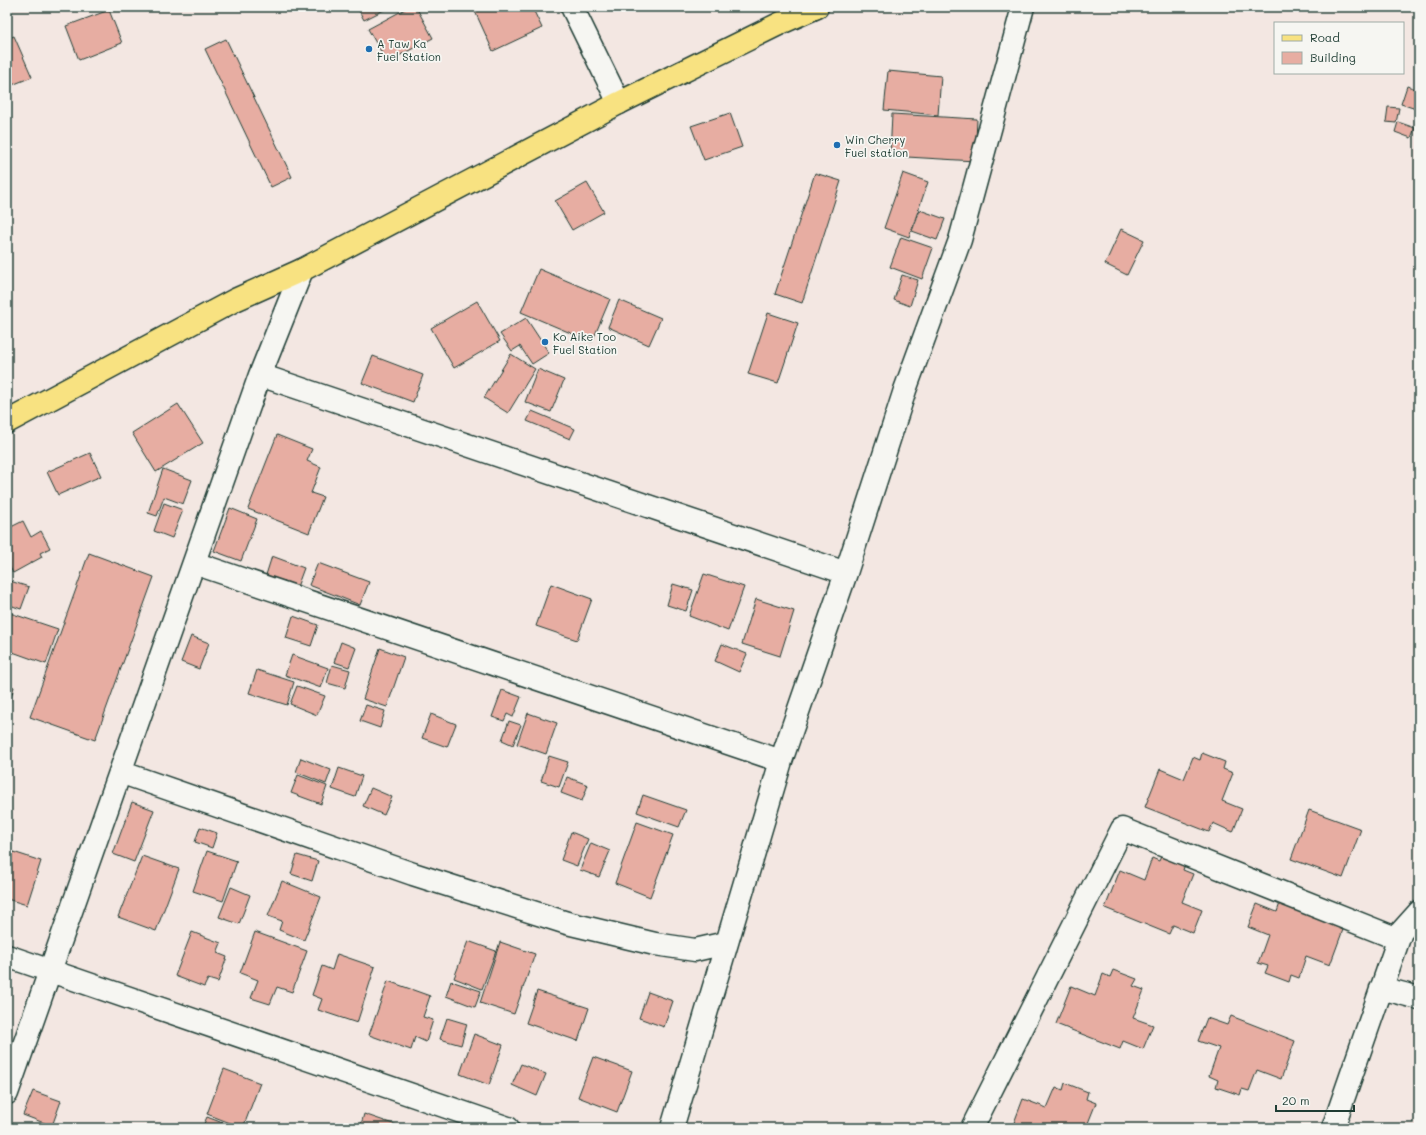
<svg xmlns="http://www.w3.org/2000/svg" width="1426" height="1135" viewBox="0 0 1426 1135" font-family="Mali,sans-serif">
	<style>
		.building { fill: #e7ada2; stroke: #1f3d34 }
		.lines { fill: none; stroke-linecap: round; stroke-linejoin: round }
		.minor-casing { stroke: #1f3d34; stroke-width: 25 }
		.major-casing { stroke: #1f3d34; stroke-width: 25 }
		.minor { stroke: #f6f6f2; stroke-width: 22 }
		.major { stroke: #f8e281; stroke-width: 22 }
		.poi-dot { fill: #1f6fb2; stroke: #f6f6f2; stroke-width: 1.5 }
		.labels { text-anchor: middle; dominant-baseline: central; stroke-width: 3.5; stroke-linejoin: round; paint-order: stroke }
		.poi-label { font-size: 11px; fill: #1f3d34; stroke: #f6f6f2; text-anchor: start }
	</style>
	<rect width="100%" height="100%" fill="#f3e7e2"/>
	<filter id="ink" filterUnits="userSpaceOnUse"><feTurbulence type="fractalNoise" baseFrequency=".025" numOctaves="2"/><feDisplacementMap in="SourceGraphic" scale="8" xChannelSelector="R" yChannelSelector="G"/><feConvolveMatrix kernelMatrix="1 2 1 2 8 2 1 2 1" color-interpolation-filters="sRGB"/></filter>
	<g filter="url(#ink)">
		<path class="building" d="M357,7h33l-26,13z
			M409,7h7l17,31 -46,24 -19,-33z
			M473,7h59l10,21 -49,23z
			M109,10l13,33 -43,17 -13,-34z
			M14,36l18,41 -25,10v-48z
			M226,39l66,138 -21,10 -66,-138z
			M888,71l53,5 -3,39 -54,-5z
			M1407,86l12,4v20l-18,-6z
			M1388,107l11,1 -3,15 -10,-1z
			M730,113l12,34 -38,13 -13,-34z
			M892,114l85,5 -2,42 -85,-5z
			M1398,122l17,6 -4,10 -16,-6z
			M815,173l26,8 -39,122 -27,-9z
			M903,173l25,9 -19,55 -25,-9z
			M587,183l17,29 -32,18 -17,-29z
			M920,210l25,9 -8,21 -25,-9z
			M1121,229l23,11 -17,35 -22,-11z
			M901,237l32,11 -11,31 -32,-12z
			M539,269l71,30 -18,43 -71,-30z
			M902,275l16,5 -8,26 -16,-6z
			M619,300l42,18 -12,27 -41,-18z
			M477,301l23,40 -46,27 -23,-40z
			M768,313l30,10 -20,60 -30,-9z
			M526,318l23,35 -17,11 -12,-18 -8,5 -12,-17z
			M511,354l24,15 -27,44 -24,-15z
			M373,356l50,19 -10,27 -51,-19z
			M538,369l26,11 -13,32 -26,-10z
			M178,404l25,39 -47,29 -24,-39z
			M532,411l43,18 -5,10 -43,-18z
			M277,435l35,14 -5,12 14,6 -10,26 12,4 -14,36 -61,-24z
			M90,453l11,23 -43,19 -11,-23z
			M163,469l29,11 -9,24 -19,-7 -7,19 -9,-3z
			M164,503l19,7 -11,28 -18,-7z
			M230,508l27,11 -16,42 -27,-10z
			M23,521l8,16 10,-6 9,17 -10,5 2,4 -29,16 -6,-11v-33z
			M89,553l65,24 -59,163 -65,-23z
			M272,556l32,12 -7,19 -31,-12z
			M318,563l51,19 -9,23 -51,-20z
			M704,574l40,13 -16,44 -39,-15z
			M7,580l22,7 -8,22 -14,-5z
			M551,584l41,15 -15,41 -41,-14z
			M673,584l20,6 -7,21 -19,-6z
			M756,599l38,12 -14,45 -38,-12z
			M7,612l51,17 -12,35 -39,-14z
			M293,616l25,9 -7,21 -25,-8z
			M191,636l18,7 -10,26 -18,-7z
			M341,642l15,6 -7,19 -15,-5z
			M722,644l25,10 -8,18 -24,-11z
			M380,648l24,9 -17,50 -24,-8z
			M292,655l36,13 -7,20 -36,-13z
			M332,665l18,5 -5,18 -18,-5z
			M257,670l37,12 -7,23 -38,-12z
			M7,685l7,2 -5,18h-2z
			M297,686l28,10 -8,19 -27,-11z
			M502,690l19,7 -8,20 -6,-3 -3,7 -12,-4z
			M366,705l19,6 -5,17 -20,-7z
			M528,713l29,10 -11,31 -29,-10z
			M431,714l25,10 -9,23 -25,-9z
			M509,721l12,4 -8,20 -11,-5z
			M1202,753l23,9 -2,7 10,4 -11,28 20,8 -9,23 -20,-9 -4,9 -64,-25 15,-38 24,10 9,-22 7,3z
			M549,756l19,6 -9,25 -18,-6z
			M301,758l30,12 -5,14 -30,-12z
			M339,768l23,8 -7,21 -23,-8z
			M298,775l29,11 -6,18 -30,-11z
			M567,777l21,8 -6,16 -21,-8z
			M371,788l21,9 -8,18 -21,-9z
			M643,795l43,15 -7,17 -42,-15z
			M132,802l22,8 -20,52 -21,-8z
			M1309,810l52,19 -18,49 -52,-19z
			M637,822l36,13 -23,62 -35,-14z
			M200,827l17,6 -5,15 -17,-6z
			M571,832l17,7 -11,27 -16,-6z
			M591,843l19,8 -11,26 -19,-7z
			M7,850l34,11 -14,44 -20,-6z
			M207,851l30,10 -14,40 -30,-10z
			M1162,854l23,10 -2,6 10,4 -11,28 20,8 -9,23 -20,-8 -4,9 -64,-26 15,-38 24,10 8,-22 7,3z
			M297,855l21,6 -6,20 -21,-7z
			M142,856l37,13 -23,62 -38,-14z
			M282,881l39,16 -17,43 -25,-10 3,-9 -14,-5z
			M231,887l19,8 -11,29 -20,-7z
			M1280,903l64,24 -14,38 -24,-9 -7,22 -8,-3 -2,7 -24,-9 3,-7 -10,-3 10,-28 -20,-8 9,-23 20,8z
			M192,932l29,11 -4,10 10,4 -9,25 -10,-3 -4,8 -29,-11z
			M255,932l52,19 -15,41 -15,-5 -7,17 -19,-6 7,-18 -18,-7z
			M468,941l28,10 -14,38 -28,-11z
			M500,942l35,12 -21,60 -34,-11z
			M337,954l38,13 -18,56 -39,-13 4,-11 -10,-4 10,-29 10,4z
			M1113,970l24,9 -4,7 11,4 -11,28 20,7 -10,24 -20,-8 -3,8 -64,-25 15,-38 24,10 8,-22 7,3z
			M388,981l42,15 -7,21 10,3 -7,22 -11,-5 -4,13 -42,-15z
			M451,981l30,10 -6,16 -29,-11z
			M537,991l52,17 -11,33 -52,-18z
			M648,992l25,9 -9,26 -25,-9z
			M1231,1016l64,25 -14,38 -24,-9 -8,21 -7,-2 -2,6 -24,-8 2,-7 -9,-4 10,-28 -21,-7 9,-23 20,7z
			M447,1018l20,6 -6,21 -21,-6z
			M474,1034l29,11 -14,40 -29,-11z
			M593,1057l39,14 -15,41 -39,-15z
			M521,1064l25,10 -9,22 -25,-11z
			M224,1069l36,14 -17,45 -36,-14z
			M1065,1083l23,9 -2,7 10,4 -10,25h-74l11,-29 24,9 9,-21 7,3z
			M33,1091l28,10 -9,25 -29,-11z
			M364,1114l32,11 -1,3h-35z
			M207,1117l26,10v1h-31z"/>
		<g class="lines">
			<defs>
				<path id="minor" d="M572,7l47,96
					M260,375l586,198 -65,188
					M194,563l587,198 -109,367
					M846,573l59,-183 55,-150 63,-233
					M120,772l293,102 154,49 88,21 40,6 31,-7
					M7,956l501,172
					M1381,988l38,10
					M7,1093l253,-718 42,-105
					M972,1128l150,-299 276,110
					M1333,1128l68,-196 18,-20"/>
				<path id="major" d="M7,422l228,-122 67,-30 317,-167 164,-81 34,-15"/>
			</defs>
			<use href="#minor" class="minor-casing"/>
			<use href="#major" class="major-casing"/>
			<use href="#minor" class="minor"/>
			<use href="#major" class="major"/>
		</g>
	</g>
	<g class="poi-dot">
		<circle cx="369" cy="49" r="4"/>
		<circle cx="837" cy="145" r="4"/>
		<circle cx="545" cy="342" r="4"/>
	</g>
	<g class="labels">
		<g class="poi-label">
			<text x="377" y="43">A Taw Ka<tspan x="377" dy="13">Fuel Station</tspan></text>
			<text x="845" y="139">Win Cherry<tspan x="845" dy="13">Fuel station</tspan></text>
			<text x="553" y="336">Ko Aike Too<tspan x="553" dy="13">Fuel Station</tspan></text>
		</g>
	</g>
	<rect width="1426" height="1135" fill="none" stroke="#f6f6f2" stroke-width="24"/>
	<rect x="12" y="12" width="1402" height="1111" fill="none" stroke="#1f3d34" stroke-width="1.5" filter="url(#ink)"/>
	<rect x="1274" y="22" width="130" height="52" fill="#f6f6f2" stroke="#a0aca6"/>
	<rect x="1282" y="35" width="20" height="6" fill="#f8e281" stroke="#a0aca6"/>
	<text x="1310" y="42" font-size="12" fill="#1f3d34">Road</text>
	<rect x="1282" y="52" width="20" height="12" fill="#e7ada2" stroke="#a0aca6"/>
	<text x="1310" y="62" font-size="12" fill="#1f3d34">Building</text>
	<path d="M1276 1105v6h78v-6" fill="none" stroke="#1f3d34" stroke-width="2"/>
	<text x="1282" y="1105" font-size="12" fill="#1f3d34" stroke="#f6f6f2" stroke-width="3" paint-order="stroke">20 m</text>
</svg>
